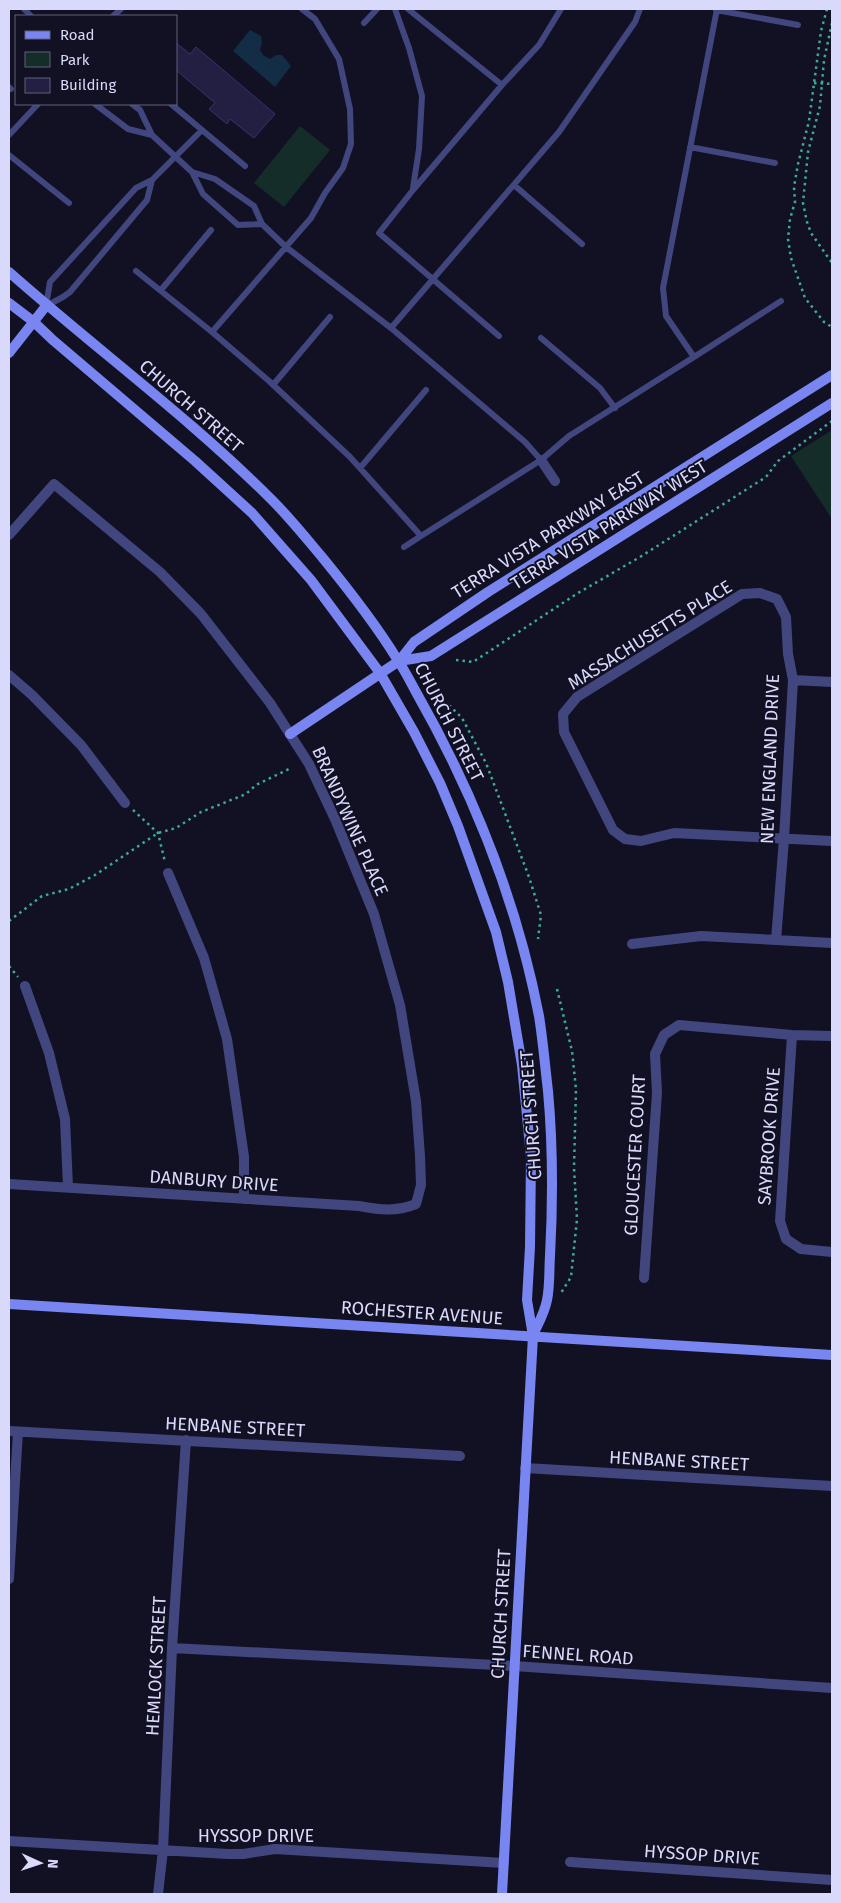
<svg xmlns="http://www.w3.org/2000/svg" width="841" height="1903" viewBox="0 0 841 1903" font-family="'Fira Sans',sans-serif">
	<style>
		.green { fill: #152d29 }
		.water { fill: #142d46 }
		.building { fill: #221f43; stroke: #37346d }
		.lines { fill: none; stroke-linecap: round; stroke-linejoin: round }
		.path { stroke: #3cab96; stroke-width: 2.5; stroke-dasharray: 2.5 4; stroke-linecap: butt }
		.lane { stroke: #41477e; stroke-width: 6 }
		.street { stroke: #41477e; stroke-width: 10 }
		.secondary { stroke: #7986f1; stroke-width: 10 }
		.labels { text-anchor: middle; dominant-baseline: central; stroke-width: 4; stroke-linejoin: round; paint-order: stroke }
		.street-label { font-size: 18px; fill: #d8d9fb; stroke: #121124 }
	</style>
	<rect width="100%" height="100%" fill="#121124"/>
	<path class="green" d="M300,126l30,24 -46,57 -30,-24z
		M832,430v89l-41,-63z"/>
	<path class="water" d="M250,30l11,6 1,7 -2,7 3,5 7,4 6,-4h6l9,11 -16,21 -42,-36z"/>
	<path class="building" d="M176,43l14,11 6,-7 79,67 -21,24 -24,-19 -3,5 -18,-15 6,-6 -39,-33z"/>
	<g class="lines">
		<path class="path" d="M827,9l-6,22 -12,90 -11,43 -4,23 1,15 -5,17 -2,20 3,19 14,40 19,24 8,5
			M832,23l-8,37 -4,46 -12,46 -5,51 4,19 4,11 21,30
			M814,83l18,1
			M456,660l17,2 105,-69 62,-36 126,-80 12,-16 54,-40
			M442,706h8l12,12 24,45 43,114 12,38 -3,24
			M133,810l25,23 7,29
			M9,921l33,-25 27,-7 26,-14 63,-42 18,-5 25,-16 45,-18 10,-9 35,-17
			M9,966l9,11
			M557,989l15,62 4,38 -2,79 3,51 -6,58 -10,16"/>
		<path class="lane" d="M24,9l7,7
			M302,9l13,10 24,40 11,50 1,35 -8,24 -18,25 -14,25 -99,114 57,49 81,76 71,79 120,-76 28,-24 125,-79 -28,-41 -3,-28 54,-279
			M395,9l14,39 13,48 -3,53 -6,39
			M408,9l94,76
			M716,10l82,15
			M113,16l8,-7
			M364,23l13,-14
			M9,87l2,2
			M95,104l33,25 24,6
			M132,104l8,6 12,25 40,37 11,22 35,31 24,-1
			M171,104l74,62
			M9,135l29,-31
			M690,147l85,16
			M9,155l60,48
			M192,172l23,7 39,27 8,18 24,23 105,81
			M514,185l68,59
			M136,271l76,61
			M161,290l50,-60
			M46,306l4,-24 86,-94 16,-8 49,-49
			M46,306l17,-9 7,-5 77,-92 5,-20
			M499,336l-120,-103 34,-43 89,-105 37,-40 22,-36
			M541,338l59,50 15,20
			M694,357l87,-56
			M273,385l57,-68
			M541,460l-16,-18 -134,-114 168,-196 76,-110 5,-13
			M360,468l66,-78
			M404,547l17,-11"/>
		<path class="street" d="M541,460l14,21
			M9,535l45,-51 106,88 41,42 69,89 39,61 26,55 39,95 26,91 16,96 4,55 1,29 -5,19c-20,8 -36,6 -57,2l-350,-22
			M9,675l23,20 49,50 44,58
			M793,680l39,2
			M168,873l36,85 23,81 17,118v42
			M776,940l8,-101 9,-159 -5,-26 -2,-37 -9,-18 -17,-6 -18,1 -165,103 -14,17 1,18 49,98 12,9 16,2 33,-8 158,8
			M632,944l69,-8 131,7
			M25,986l24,67 16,66 3,68
			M792,1035l-12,186 6,18 15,10 31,3
			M644,1278l13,-185 -2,-39 9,-19 15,-10 113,10 40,1
			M9,1431l451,25
			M525,1468l307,18
			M9,1579l9,-147
			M172,1648l342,18 318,22
			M9,1841l219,13h15l32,-5 229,14
			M570,1862l262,18
			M158,1894l5,-44 9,-202 14,-208"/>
		<path class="secondary" d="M9,272c87,77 181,146 263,228 18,18 34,38 50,57 27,33 53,66 75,102 7,10 13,22 19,33 57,100 101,210 123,324 4,25 6,50 9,75 5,55 5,110 2,165 -1,14 0,30 -3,44 -2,12 -9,24 -14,35
			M9,303l25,19 20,19 141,120 57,52 59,67 69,93 34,59 26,51 18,43 38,106 12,50 14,83 9,92 -1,90 -3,53 6,36 -31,558
			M9,353l37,-47
			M399,661l32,-5 401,-253
			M290,734l109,-73 15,-19 74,-50 344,-217
			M9,1304l823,51"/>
	</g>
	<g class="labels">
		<g class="street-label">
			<text transform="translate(191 406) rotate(41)">CHURCH STREET</text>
			<text transform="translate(609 525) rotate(-32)">TERRA VISTA PARKWAY WEST</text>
			<text transform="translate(548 535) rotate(-32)">TERRA VISTA PARKWAY EAST</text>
			<text transform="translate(650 635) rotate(-32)">MASSACHUSETTS PLACE</text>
			<text transform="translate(449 722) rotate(63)">CHURCH STREET</text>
			<text transform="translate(770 759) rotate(-88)">NEW ENGLAND DRIVE</text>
			<text transform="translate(350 821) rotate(66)">BRANDYWINE PLACE</text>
			<text transform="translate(531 1115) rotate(-94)">CHURCH STREET</text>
			<text transform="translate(769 1136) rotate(-86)">SAYBROOK DRIVE</text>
			<text transform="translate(635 1155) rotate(-87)">GLOUCESTER COURT</text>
			<text transform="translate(214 1181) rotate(4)">DANBURY DRIVE</text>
			<text transform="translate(422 1313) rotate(4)">ROCHESTER AVENUE</text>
			<text transform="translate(235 1427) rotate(3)">HENBANE STREET</text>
			<text transform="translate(679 1461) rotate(3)">HENBANE STREET</text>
			<text transform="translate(501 1614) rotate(-87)">CHURCH STREET</text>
			<text transform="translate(578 1655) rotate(4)">FENNEL ROAD</text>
			<text transform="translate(156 1666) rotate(-87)">HEMLOCK STREET</text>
			<text x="256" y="1836">HYSSOP DRIVE</text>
			<text transform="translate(702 1855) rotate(4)">HYSSOP DRIVE</text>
		</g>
	</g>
	<rect width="841" height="1903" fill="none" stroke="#d8d9fb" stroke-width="20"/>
	<rect x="15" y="15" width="162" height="90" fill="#121124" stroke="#61617a"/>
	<rect x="25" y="31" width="25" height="8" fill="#7986f1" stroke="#61617a"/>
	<text x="60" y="40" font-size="15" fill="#d8d9fb">Road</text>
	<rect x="25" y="52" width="25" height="15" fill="#152d29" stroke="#61617a"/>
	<text x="60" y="65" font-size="15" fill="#d8d9fb">Park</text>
	<rect x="25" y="78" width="25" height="15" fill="#221f43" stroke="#61617a"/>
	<text x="60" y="90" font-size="15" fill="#d8d9fb">Building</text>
	<g transform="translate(40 1863) rotate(93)" stroke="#121124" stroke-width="4" paint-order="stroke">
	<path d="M0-4L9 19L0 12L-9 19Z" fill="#d8d9fb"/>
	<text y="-8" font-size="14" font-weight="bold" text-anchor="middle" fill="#d8d9fb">N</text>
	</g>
</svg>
